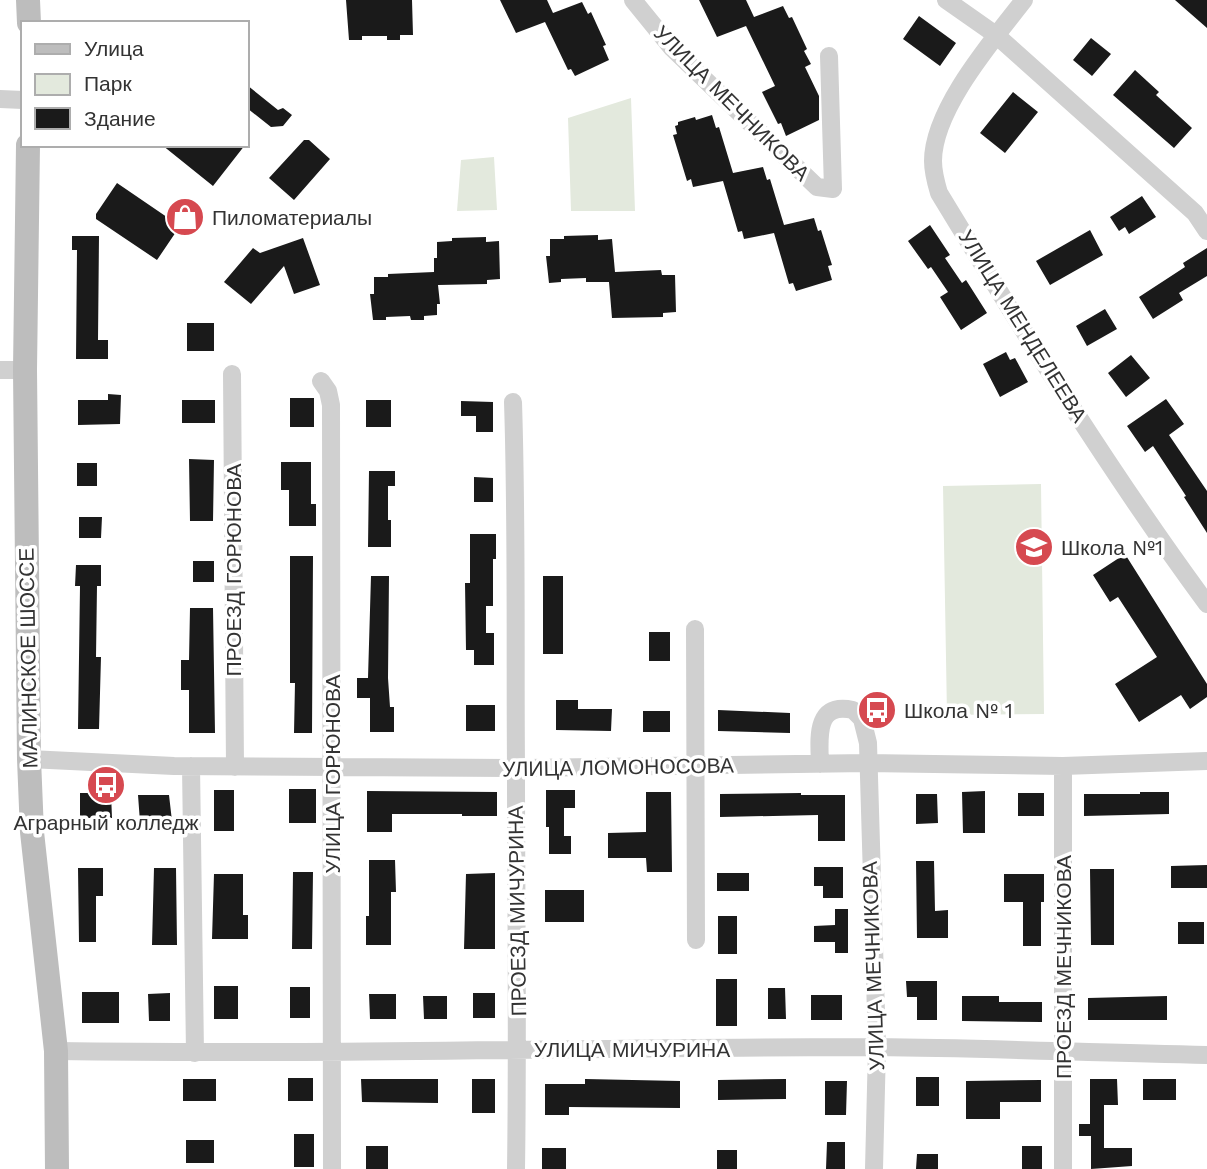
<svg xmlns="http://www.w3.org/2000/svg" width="1207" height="1169" viewBox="0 0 1207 1169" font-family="'Work Sans',sans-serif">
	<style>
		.green { fill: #e3e9dd }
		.building { fill: #1a1a1a }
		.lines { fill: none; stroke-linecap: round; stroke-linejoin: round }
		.street { stroke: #d0d0d0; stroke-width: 18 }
		.secondary { stroke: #bdbdbd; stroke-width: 24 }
		.labels { text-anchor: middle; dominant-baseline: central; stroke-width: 7; stroke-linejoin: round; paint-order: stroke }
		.street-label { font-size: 21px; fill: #333; stroke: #fff }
		.poi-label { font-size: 21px; fill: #333; stroke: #fff; text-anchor: start }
	</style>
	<rect width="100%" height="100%" fill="#fff"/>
	<path class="green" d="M631,98l4,113h-64l-3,-93z
		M494,157l3,53 -40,1 4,-51z
		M1041,484l3,230 -97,1 -4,-229z"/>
	<path class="building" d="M346,0h66l1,35h-13v5h-13v-4h-25v4h-13z
		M500,0h47l6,13 29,-11 6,12 3,-2 15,33 -3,1 6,14 -34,16 -4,-7 -3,1 -23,-48 -29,11z
		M699,0h47l8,17 29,-11 6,12 3,-1 15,32 -3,2 7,13 -6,3 14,29v24l-33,16 -5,-13 -3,1 -16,-32 13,-6 -29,-60 -29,11z
		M1175,0h32v28z
		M919,16l37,27 -16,23 -37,-27z
		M1091,38l20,16 -19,22 -19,-16z
		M1135,70l24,22 -3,3 36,33 -18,20 -61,-53z
		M247,85l31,25 5,-2 9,7 -9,11 -12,1 -24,-19z
		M1013,92l25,20 -33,41 -25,-20z
		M712,115l4,13 3,-1 14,46 30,-6 4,13 3,-1 14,46 30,-7 4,13 3,-1 11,35 -4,1 4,14 -36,11 -3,-8 -4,1 -15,-51 -30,6 -2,-8 -4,1 -15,-51 -30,6 -2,-8 -4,2 -14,-46 4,-1 -2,-8 3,-1v-3l17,-5 1,3z
		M304,140h5l21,19 -36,41 -25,-22z
		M162,145h83l-32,41z
		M117,183l63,43 -23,34 -61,-41v-5z
		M1142,196l14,21 -27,17 -4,-7 -6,4 -9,-14z
		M930,225l20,30 -5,3 17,25 4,-3 21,33 -26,17 -21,-33 8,-5 -17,-25 -3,2 -20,-28z
		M1090,230l13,25 -53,30 -14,-24z
		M598,235v5l14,-1 3,33 46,-2 1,5h13l1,37 -13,1v4l-51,1 -3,-36h-23v-4l-25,1v3l-12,1 -3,-27h4v-17h14v-3z
		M72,236h27l-1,104h10v19h-32l1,-109h-5z
		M486,237v5l13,-1 1,38 -13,1v4l-49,1 2,19h-3v11l-13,1v4h-13l-1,-4 -24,1v3h-13l-3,-26h4v-17h14v-3l46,-2v-14h3v-16l15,-1v-3z
		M303,238l17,47 -26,9 -10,-28 -33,38 -27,-22 29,-34 7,5z
		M1207,248v28l-28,17 4,7 -30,19 -14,-22 46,-30 -2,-4z
		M1105,309l12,20 -30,17 -11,-20z
		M187,323h27v28h-27z
		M1006,352l4,8 5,-2 13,24 -28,15 -17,-33z
		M1131,355l19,23 -24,19 -18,-24z
		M108,394l13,1 -1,29 -42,1v-25h30z
		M290,398h24v29h-24z
		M1166,399l18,25 -15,11 38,56v42l-23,-36 2,-1 -33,-50 -8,6 -18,-26z
		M182,400h33v23h-33z
		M366,400h25v27h-25z
		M461,401l32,1v30h-17v-16h-15z
		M189,459l25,1 -1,61h-23z
		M281,462h30v42h5v22h-27v-36h-8z
		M77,463h20v23h-20z
		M369,471h26v15h-7v34h3v27h-23z
		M474,477l19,1v24h-19z
		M79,517h23l-1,21h-22z
		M470,534h26v25h-3v47h-7v27h8v32h-20v-15h-8l-1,-67h5z
		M1125,554l82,130v13l-17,12 -9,-14 -42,27 -24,-38 42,-27 -39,-60 -8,5 -17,-27z
		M290,556h23l-1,177h-18l1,-50h-5z
		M193,561h21v21h-21z
		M76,565h25v21h-4l-1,71h5l-2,72h-21l2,-143h-5z
		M371,576h18l-1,102 2,29h4v25h-24v-34h-13v-20h11z
		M543,576h20v78h-20z
		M190,608h23l2,125h-26v-43h-8v-30h8z
		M649,632h21v29h-21z
		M556,700h22v9h34l-1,22 -55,-1z
		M466,705h29v26h-29z
		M718,710l72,3v20l-72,-2z
		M643,711h27v21h-27z
		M289,789h27v34h-27z
		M214,790h20v41h-20z
		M546,790h29v18h-11v28h7v18h-22v-27h-3z
		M367,791l130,1v24h-35v-2h-70v18h-25z
		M985,791v42h-22l-1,-41z
		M646,792h25l1,80h-25l-1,-14h-38v-25l38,-1z
		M1140,792h29v22l-85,2v-22h56z
		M80,793h31l1,25h-32z
		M801,793v2h44v46h-27v-26l-98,2v-23z
		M1018,793h26v23h-26z
		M916,794h21l1,29 -22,1z
		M138,795h31l3,26 -32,1z
		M369,860h26l1,32h-5v53h-25v-29h3z
		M916,861h18l1,50 13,-1v28h-31z
		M1207,865v23h-36v-22z
		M814,867h29v31h-20v-12h-9z
		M78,868h25v28h-7v46h-17z
		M154,868h22l1,77h-25z
		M1090,869h24v76h-23z
		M293,872h20l-1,77h-20z
		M495,873v76h-31l2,-75z
		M717,873h32v18h-32z
		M214,874h29v41h5v24h-36z
		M1004,874h40v28h-3v44h-18v-44h-19z
		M545,890h39v32h-39z
		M835,909h13v44h-13v-11h-21v-16l21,-1z
		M718,916h19v38h-19z
		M1178,922h26v22h-26z
		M716,979h21v47h-21z
		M906,981h31v39h-20v-23h-10z
		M214,986h24v33h-24z
		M290,987h20v31h-20z
		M768,988h17l1,31h-18z
		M82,992h37v31h-37z
		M170,993v28h-21l-1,-27z
		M473,993h22v25h-22z
		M369,994h27v25h-26z
		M811,995h31v25h-31z
		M423,996h24v23h-23z
		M962,996h37v6h43v20l-80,-1z
		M1167,996v24h-79v-22z
		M916,1077h23v29h-23z
		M288,1078h25v23h-25z
		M183,1079h33v22h-33z
		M361,1079h77v24l-76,-1z
		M472,1079h23v34h-23z
		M585,1079l95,2v27l-111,-1v8h-24v-31h40z
		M786,1079v20l-68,1v-20z
		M1090,1079h27l1,26h-14v43h28v18l-41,3v-33h-12v-12h11z
		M1143,1079h33v21h-33z
		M1041,1080v22h-41v17h-34v-38z
		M825,1081h22l-1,34h-21z
		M294,1134h20v33h-20z
		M186,1140h28v23h-28z
		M827,1142h18v27h-19z
		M366,1146h22v23h-22z
		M1022,1146h20v23h-20z
		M542,1148h24v21h-24z
		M717,1150h20v19h-20z
		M917,1154h21v15h-22z"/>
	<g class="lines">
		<path class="street" d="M633,0l39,48 145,139 16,2 -4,-133
			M946,0l50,35 199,178 12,18
			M1024,0c-31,40 -91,109 -91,161 0,11 3,22 6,32 85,140 171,279 268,411
			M0,99l23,1
			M0,370h25
			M232,374l3,393
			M321,381l7,10 3,14 1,764
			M513,402c4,122 2,243 3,365 0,134 2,268 0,402
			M695,629l1,311
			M29,759l145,7 352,2 341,-5 196,3 144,-5
			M820,764c-1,-27 -5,-62 33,-54l9,9 6,24 9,304 -3,122
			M191,766l4,287
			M1063,766v403
			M56,1051c274,4 548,-4 821,-4 110,1 220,6 330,8"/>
		<path class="secondary" d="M28,0l1,23
			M28,145l-3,225 4,389 3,73 24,219 1,118"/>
	</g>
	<defs>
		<symbol id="shop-disc" viewBox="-11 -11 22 22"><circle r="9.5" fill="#d64950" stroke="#fff"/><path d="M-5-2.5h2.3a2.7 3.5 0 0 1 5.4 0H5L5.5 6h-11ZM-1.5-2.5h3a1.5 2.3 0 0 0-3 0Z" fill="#fff"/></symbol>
		<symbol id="school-disc" viewBox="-11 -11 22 22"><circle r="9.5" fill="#d64950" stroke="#fff"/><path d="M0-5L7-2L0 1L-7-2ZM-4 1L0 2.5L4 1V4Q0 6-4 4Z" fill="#fff"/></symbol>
		<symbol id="bus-disc" viewBox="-11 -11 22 22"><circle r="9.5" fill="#d64950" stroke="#fff"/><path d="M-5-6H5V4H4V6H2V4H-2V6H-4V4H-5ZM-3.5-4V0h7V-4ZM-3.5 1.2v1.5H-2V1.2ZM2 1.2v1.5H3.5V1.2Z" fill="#fff"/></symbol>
	</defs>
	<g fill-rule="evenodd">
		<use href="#shop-disc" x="163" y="195" width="44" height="44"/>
		<use href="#school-disc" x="1012" y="525" width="44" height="44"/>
		<use href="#bus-disc" x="855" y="688" width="44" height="44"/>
		<use href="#bus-disc" x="84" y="763" width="44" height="44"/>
	</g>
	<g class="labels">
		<g class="street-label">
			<text transform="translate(732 103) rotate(45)">УЛИЦА МЕЧНИКОВА</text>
			<text transform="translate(1023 326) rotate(58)">УЛИЦА МЕНДЕЛЕЕВА</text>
			<text transform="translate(233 570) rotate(-90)">ПРОЕЗД ГОРЮНОВА</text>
			<text transform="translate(28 658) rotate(-91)">МАЛИНСКОЕ ШОССЕ</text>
			<text transform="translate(618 767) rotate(-1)">УЛИЦА ЛОМОНОСОВА</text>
			<text transform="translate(332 774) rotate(-90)">УЛИЦА ГОРЮНОВА</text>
			<text transform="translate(517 911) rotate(-91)">ПРОЕЗД МИЧУРИНА</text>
			<text transform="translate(873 966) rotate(-92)">УЛИЦА МЕЧНИКОВА</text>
			<text transform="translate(1063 967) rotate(-90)">ПРОЕЗД МЕЧНИКОВА</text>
			<text x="632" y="1049">УЛИЦА МИЧУРИНА</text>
		</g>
		<g class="poi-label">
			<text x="212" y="217">Пиломатериалы</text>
			<text x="1061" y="547">Школа №1</text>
			<text x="904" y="710">Школа № 1</text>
			<text x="106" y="822" text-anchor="middle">Аграрный колледж</text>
		</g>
	</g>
	<rect x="21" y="21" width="228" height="126" fill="#ffffff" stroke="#adadad" stroke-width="2"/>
	<rect x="35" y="44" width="35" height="10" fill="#bdbdbd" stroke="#adadad" stroke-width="2"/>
	<text x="84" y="56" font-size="21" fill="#333333">Улица</text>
	<rect x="35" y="74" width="35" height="21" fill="#e3e9dd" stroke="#adadad" stroke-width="2"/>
	<text x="84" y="91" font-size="21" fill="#333333">Парк</text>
	<rect x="35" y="108" width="35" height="21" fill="#1a1a1a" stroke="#adadad" stroke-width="2"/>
	<text x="84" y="126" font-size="21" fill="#333333">Здание</text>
</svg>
